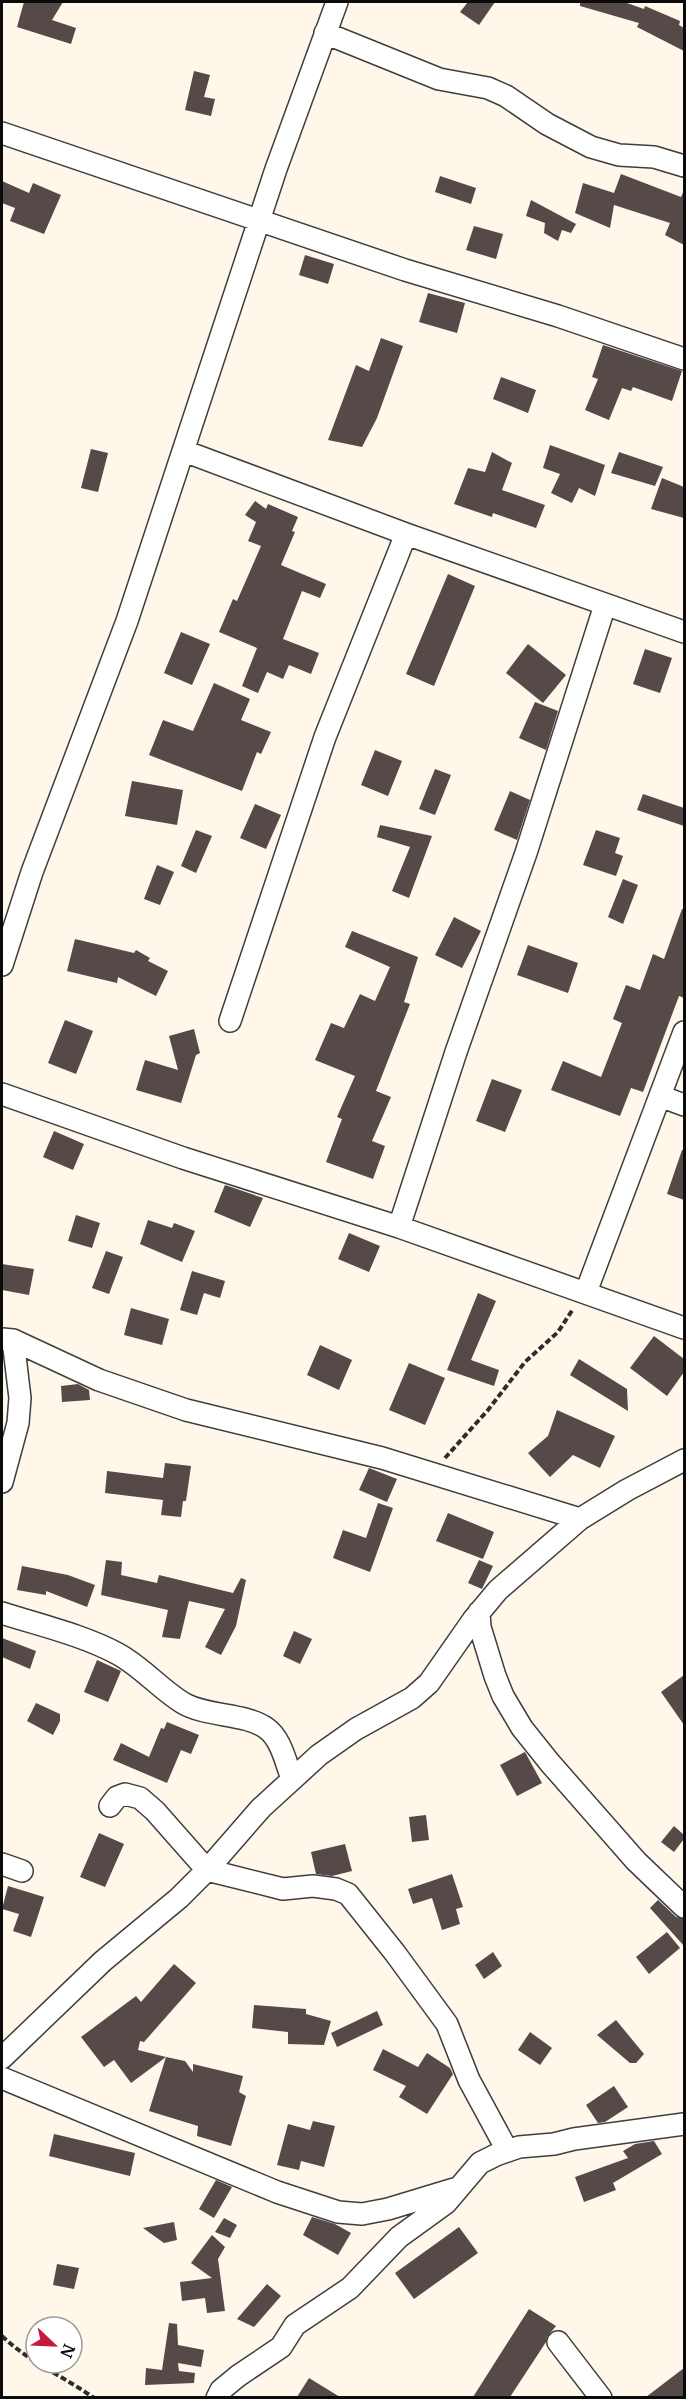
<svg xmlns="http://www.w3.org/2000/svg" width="686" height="2399" viewBox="0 0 686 2399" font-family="Merriweather,serif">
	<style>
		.building { fill: #554a47 }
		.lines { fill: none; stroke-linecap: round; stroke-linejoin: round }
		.minor-casing { stroke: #3e3e3e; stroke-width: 24 }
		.path { stroke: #2d2d2d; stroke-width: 4; stroke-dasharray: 6 3; stroke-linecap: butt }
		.minor { stroke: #fff; stroke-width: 21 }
	</style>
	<rect width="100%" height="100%" fill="#fff7e9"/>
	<path class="building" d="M24,2h39l-11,18 24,8 -5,16 -54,-17z
		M468,2h27l-16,23 -19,-13z
		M580,2h44l20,7 1,-3 35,15 -1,4 5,3v23l-47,-24 2,-4 -59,-17z
		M194,71l16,4 -6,22 11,2 -4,17 -26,-6z
		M621,174l60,23 3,-7v55l-19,-10 5,-12 -56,-18 -4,23 -35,-15 8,-30 31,10z
		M440,176l36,12 -5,16 -36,-12z
		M2,181l27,12 4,-10 28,12 -17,39 -34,-13 5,-13 -13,-5z
		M531,200l45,24 -5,9 -9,-3 -4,11 -14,-8 1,-10 -19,-7z
		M474,226l29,8 -7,25 -30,-9z
		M305,255l29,9 -6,20 -29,-9z
		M428,293l37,10 -8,30 -38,-11z
		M381,338l22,8 -26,72 -15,29 -34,-7 28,-75 13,6z
		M603,345l79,26 -10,30 -39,-14 -2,4 -9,-3 -13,32 -24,-10 13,-31 -6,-2z
		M501,377l35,13 -8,23 -35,-14z
		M550,445l55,20 -10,31 -16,-8 -7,15 -21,-10 9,-19 -17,-6z
		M91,449l17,4 -10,39 -17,-4z
		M492,452l20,11 -10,27 43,15 -9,23 -43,-15 -1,4 -38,-13 14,-36 17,4z
		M619,452l44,15 -8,19 -44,-13z
		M662,478l22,9v31l-33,-9z
		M255,501l11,8 2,-5 30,13 -6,14 3,1 -14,33 45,19 -6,14 -18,-7 -19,48 36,14 -8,21 -22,-9 -6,14 -16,-7 -9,21 -16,-7 15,-38 -38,-16 14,-33 4,2 24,-55 -13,-5 8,-19 -11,-7z
		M448,574l27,12 -41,100 -28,-12z
		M181,632l29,12 -18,41 -28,-12z
		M528,644l38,31 -23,28 -37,-30z
		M645,649l27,9 -12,35 -27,-9z
		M214,683l36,16 -9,21 30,12 -10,22 -4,-2 -15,39 -93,-36 14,-35 30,11z
		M535,702l23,9 -12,39 -27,-12z
		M375,750l27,11 -14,35 -27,-11z
		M435,769l16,6 -16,40 -16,-6z
		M132,781l51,9 -6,35 -52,-9z
		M510,791l20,9 -13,40 -23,-10z
		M643,794l41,14v18l-47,-16z
		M255,804l26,11 -15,34 -26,-11z
		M380,825l52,11 -23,62 -17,-7 18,-44 -33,-10z
		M196,830l16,6 -16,37 -15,-7z
		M596,830l24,8 -5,15 8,3 -7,20 -33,-11z
		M157,865l17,7 -14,33 -16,-6z
		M623,879l15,6 -15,39 -15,-7z
		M682,909h2v89l-5,-2 -36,96 -12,-4 -11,28 -69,-26 12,-29 38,16 21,-54 -9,-4 13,-34 14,5 13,-36 11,5z
		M454,917l27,14 -19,37 -27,-13z
		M352,931l66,26 -14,45 6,2 -34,87 15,6 -19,44 13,5 -12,33 -47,-17 16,-43 -5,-2 18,-41 -40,-16 16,-37 13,5 16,-34 15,7 15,-34 -45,-20z
		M75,939l59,14 2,-3 14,8 -2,3 20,10 -12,25 -38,-19 -1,6 -50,-12z
		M528,945l50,18 -10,30 -51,-18z
		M65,1020l28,11 -17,43 -28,-11z
		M194,1029l6,24 -4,2 -15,48 -45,-13 9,-30 33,10 -9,-34z
		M492,1079l30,11 -17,42 -29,-11z
		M54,1131l30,13 -11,26 -30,-13z
		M682,1150h2v50l-17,-6z
		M225,1185l38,13 -13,29 -36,-15z
		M76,1215l24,8 -8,25 -24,-7z
		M148,1220l24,8 2,-5 21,8 -13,31 -42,-18z
		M349,1233l31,13 -11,26 -31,-13z
		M106,1251l17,6 -14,37 -17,-6z
		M2,1264l32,5 -5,26 -27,-5z
		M192,1271l33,10 -5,17 -16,-5 -7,22 -17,-5z
		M478,1293l18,8 -25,59 28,10 -5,16 -47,-16z
		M131,1308l38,11 -7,26 -38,-10z
		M654,1336l30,23v13l-17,24 -37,-28z
		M320,1345l32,15 -13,30 -32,-15z
		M579,1359l48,30 1,22 -58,-36z
		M409,1363l36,15 -20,47 -36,-15z
		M78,1384l11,6 1,10 -28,2 -1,-16z
		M557,1410l58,26 -15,32 -27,-13 -23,22 -22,-24 20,-17z
		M165,1463l26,3 -5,35h-3l-2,16 -20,-2 2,-15 -58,-7 2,-22 56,7z
		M369,1468l28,11 -10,23 -28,-12z
		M378,1503l15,5 -23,64 -37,-14 10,-28 23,8z
		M448,1513l46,19 -11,27 -47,-18z
		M106,1560l16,2 -1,13 36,8 2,-8 74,18 8,-15 5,2 -10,46 -15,29 -16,-8 20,-38 -36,-8 -9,38 -18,-2 6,-27 -67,-15z
		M479,1560l14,6 -11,23 -14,-6z
		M22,1566l46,9 27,10 -8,22 -41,-16v4l-29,-5z
		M294,1631l18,8 -12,25 -17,-8z
		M2,1638l34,13 -6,18 -28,-12z
		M97,1660l24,11 -13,31 -24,-10z
		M684,1675v50l-23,-33z
		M36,1703l24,11v7l-7,14 -26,-14z
		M167,1722l32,13 -8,19 -10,-4 -14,33 -54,-23 8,-17 28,14 12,-29 3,1z
		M525,1752l17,31 -25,13 -17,-31z
		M426,1815l3,25 -17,2 -3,-25z
		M674,1826l10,9v4l-10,13 -13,-10z
		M99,1833l25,11 -19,43 -25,-10z
		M345,1844l7,27 -20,5 -16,-2 -5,-22z
		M452,1874l11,33 -7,2 4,15 -18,6 -10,-32 -19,6 -5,-15z
		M8,1886l36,11 -13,40 -18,-6 6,-17 -17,-5z
		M658,1900l18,17 8,2v27l-34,-38z
		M667,1932l13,16 -31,26 -13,-17z
		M493,1952l9,14 -18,13 -9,-14z
		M174,1964l22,19 -52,59 -4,-1 -2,9 28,7 -35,26 -17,-23 -10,7 -23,-30 55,-41 5,6z
		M254,2005l52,4v5l25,7 -7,24 -36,-1v-12l-36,-4z
		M377,2011l6,14 -46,22 -6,-14z
		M616,2020l28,34 -8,9h-6l-33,-28z
		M530,2032l22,16 -12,17 -22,-15z
		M383,2049l35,18 9,-14 23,15 3,6 -26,40 -28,-17 7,-11 -33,-16z
		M166,2057l19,4 8,11v-8l50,12 -4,16 7,4 -15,50 -34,-10 1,-10 -49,-15z
		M614,2086l14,21 -23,15 -7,1 -12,-18z
		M313,2121l22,5 -11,41 -23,-6 -2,9 -22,-5 11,-41 22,6z
		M54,2134l81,19 -5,23 -81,-20z
		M654,2141l8,13 -49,29 3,7 -32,12 -9,-25 53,-19 -5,-7 12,-7z
		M216,2180l16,7 -18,31 -15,-9z
		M312,2217l23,7 16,9 -13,22 -35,-20z
		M224,2218l13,7 -7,13 -15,-6z
		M174,2222l3,18 -13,3 -21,-15z
		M459,2227l19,26 -64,46 -19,-26z
		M212,2235l13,12 -7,12 7,52 -18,2 -2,-15 -23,3 -2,-19 32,-4 -21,-15z
		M57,2264l22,4 -5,21 -21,-4z
		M267,2284l14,12 -27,31 -17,-8z
		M529,2309l27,17 -9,11 -1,5 -36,55h-37z
		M169,2323l8,1 1,21 26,5 -3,17 -23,-4 1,8 16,2 -1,10 -49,2 1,-17 16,2z
		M684,2368v29h-38z
		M309,2378l31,19h-43z"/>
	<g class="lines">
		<defs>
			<path id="minor" d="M325,33l114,46 49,9 18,8 41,28 44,23 28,8 35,2 30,9
				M2,133l403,137 153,46 126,43
				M184,451l222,83 278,98
				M2,965l30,-93 95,-251 149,-452 61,-167
				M230,1021l95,-284 81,-203
				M2,1094l181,64 216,69 285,101
				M660,1096l24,9
				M399,1227l57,-175 70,-199 79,-248
				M586,1292l98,-260
				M2,1339l11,1 86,40 87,30 196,48 198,61
				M2,1482l16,-59 2,-25 -7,-58
				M479,1612l1,15 15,49 8,20 19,32 28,35 86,98 48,46
				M2,1613c37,12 81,22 116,41 24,13 42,35 65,49 24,14 62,10 83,25 15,10 20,35 26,51
				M110,1806l7,-9 8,-3 15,4 15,13 52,59 76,19 30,-3 23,3 12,5 47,59 52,71 22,56 38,70
				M2,1864l20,7
				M2,2058l101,-97 76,-63 28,-28 54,-62 58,-53 37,-26 56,-31 17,-15 44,-63 25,-30 82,-71 47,-29 57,-30
				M2,2078l275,114 61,20 24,2 26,-5 66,-20
				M558,2342l43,56
				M217,2398l4,-8 17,-14 43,-29 14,-22 55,-37 49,-51 47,-34 34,-40 16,-8 23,-8 35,-3 20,-5 110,-15"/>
		</defs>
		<use href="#minor" class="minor-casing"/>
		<path class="path" d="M445,1458l43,-48 37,-48 33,-30 15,-23
			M2,2336c27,26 61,40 92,62"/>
		<use href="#minor" class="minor"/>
	</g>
	<rect width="686" height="2399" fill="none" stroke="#0b0b0b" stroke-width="6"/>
	<g transform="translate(54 2345) rotate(113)"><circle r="28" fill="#ffffff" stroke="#9d9d9d" stroke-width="1.5"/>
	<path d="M0-4.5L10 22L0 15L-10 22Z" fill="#c51940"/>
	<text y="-9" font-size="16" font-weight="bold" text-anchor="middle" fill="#0b0b0b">N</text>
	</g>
</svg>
